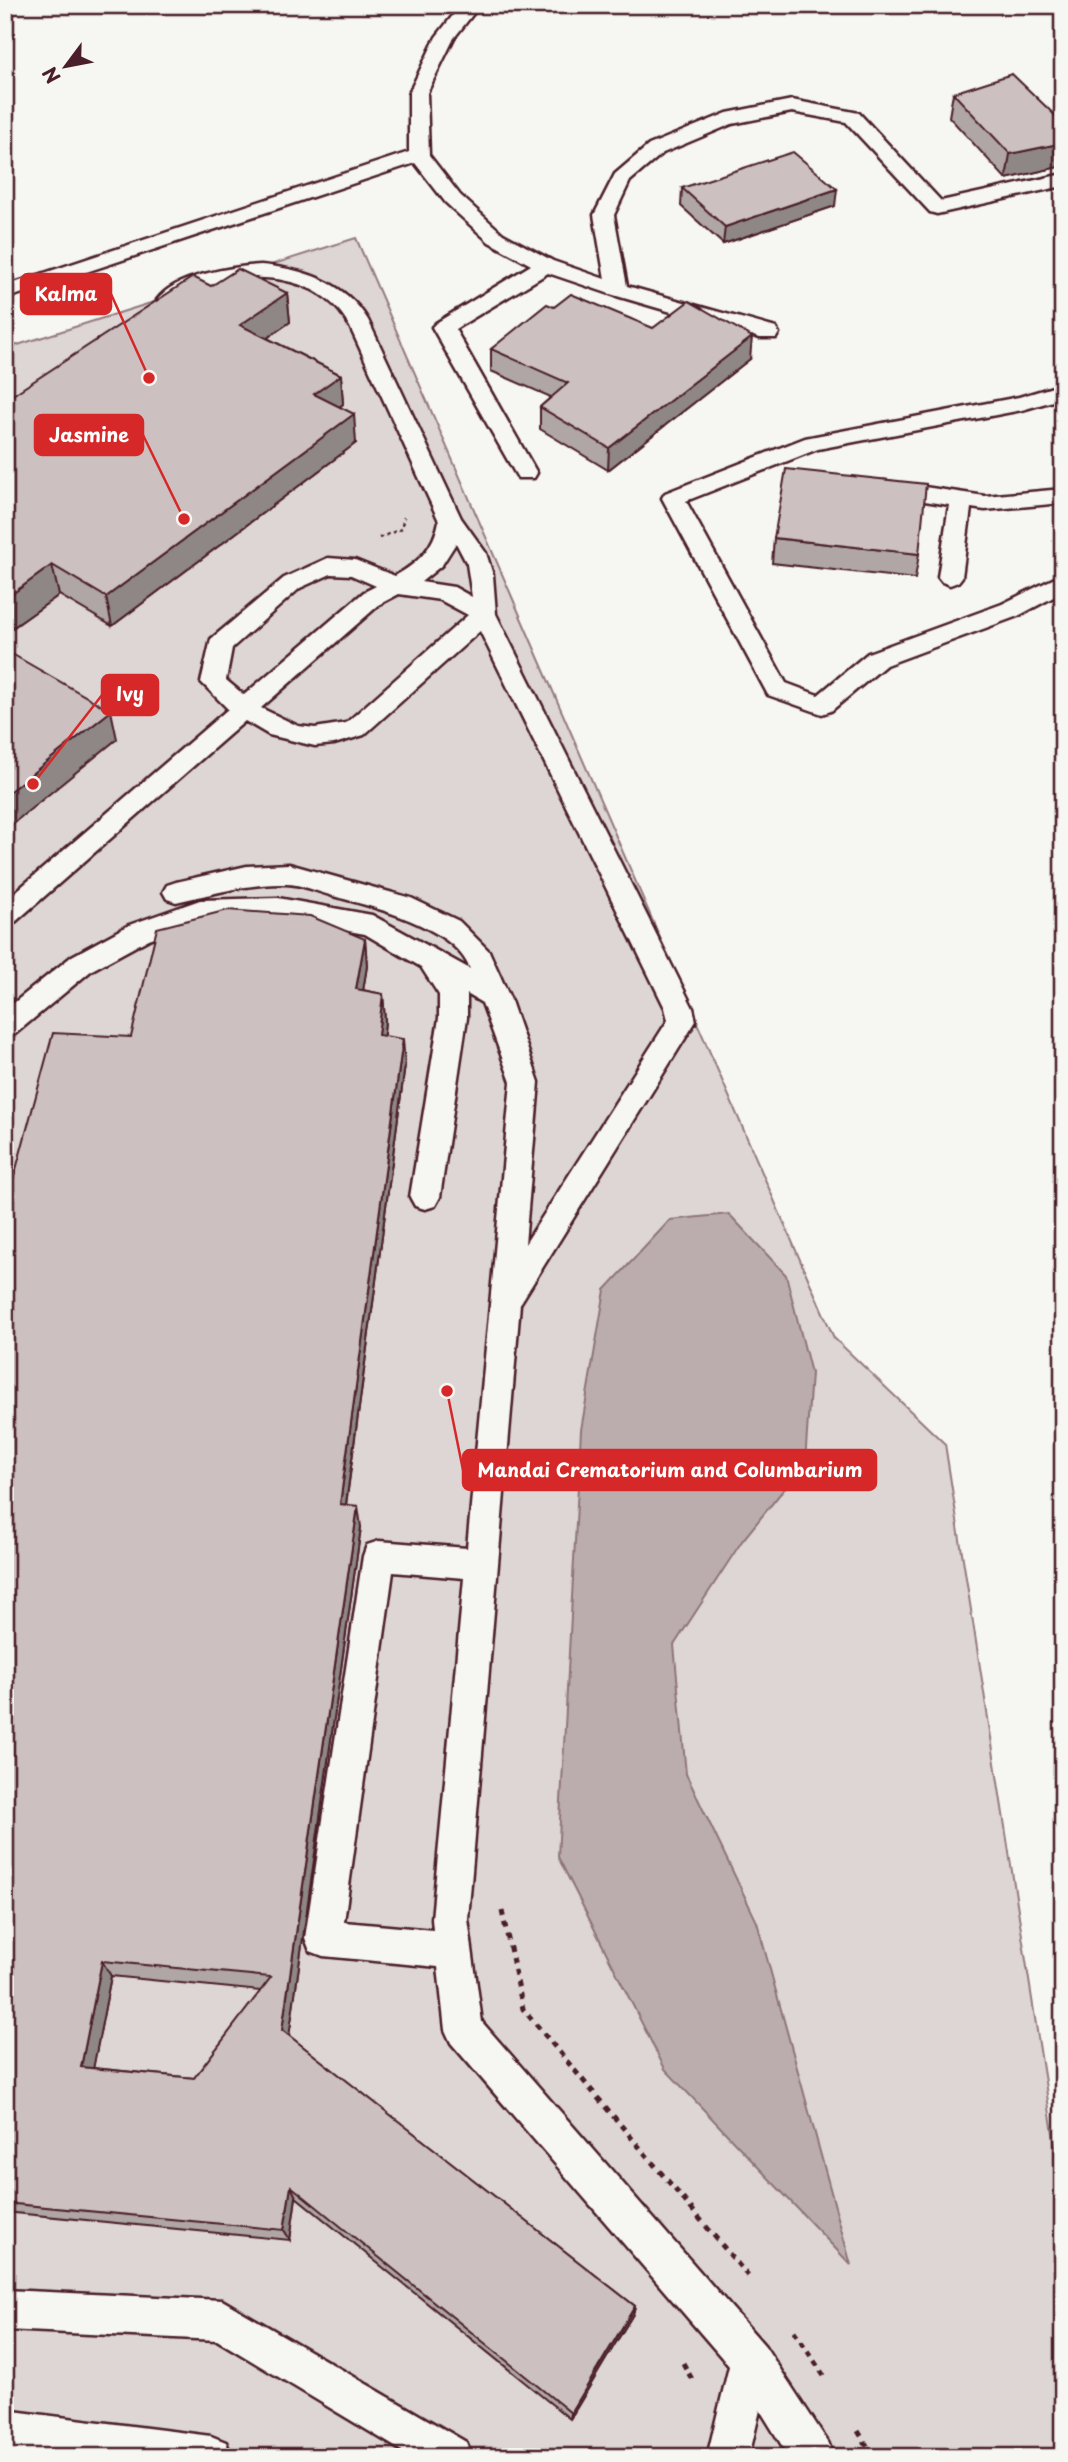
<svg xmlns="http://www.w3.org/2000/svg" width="1068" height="2462" viewBox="0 0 1068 2462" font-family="'Playpen Sans',sans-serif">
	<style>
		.green { fill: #ddd6d5; stroke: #947a80; stroke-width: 2 }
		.water { fill: #bbadae; stroke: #8e747a; stroke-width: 2 }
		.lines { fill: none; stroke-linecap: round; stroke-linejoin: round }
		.service-casing { stroke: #4a1f2b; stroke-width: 5 }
		.path-far1 { stroke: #4a1f2b; stroke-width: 2.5; stroke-dasharray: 3.5 3.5; stroke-linecap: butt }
		.path { stroke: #4a1f2b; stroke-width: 5; stroke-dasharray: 6 6; stroke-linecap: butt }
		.service { fill: #f6f6f2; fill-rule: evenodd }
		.wall { fill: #afa6a5; stroke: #4a1f2b; stroke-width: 2; fill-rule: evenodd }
		.shaded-wall { fill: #8f8786; stroke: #4a1f2b; stroke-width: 2 }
		.building { fill: #ccc1c0; stroke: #4a1f2b; stroke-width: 2; fill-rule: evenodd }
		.leader { fill: none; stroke: #d62828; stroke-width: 2.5 }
		.callout-dot { fill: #d62828; stroke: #f6f6f2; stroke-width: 2.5 }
		.callout { fill: #d62828; stroke: #d62828; stroke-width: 2.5 }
		.callout-label { font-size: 19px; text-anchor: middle; font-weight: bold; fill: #fff }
	</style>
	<rect width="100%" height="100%" fill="#f6f6f2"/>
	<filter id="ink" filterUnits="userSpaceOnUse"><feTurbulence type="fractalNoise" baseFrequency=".0143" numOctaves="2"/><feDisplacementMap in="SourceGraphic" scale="14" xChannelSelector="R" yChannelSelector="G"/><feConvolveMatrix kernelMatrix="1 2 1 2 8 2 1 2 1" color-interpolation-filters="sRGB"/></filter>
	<g filter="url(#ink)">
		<path class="green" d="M356,238l478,1100 111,106 118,753v260h-1058v-2108z"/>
		<path class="water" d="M729,1214l57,61 25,98 -6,90 -63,78 -68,104 12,129 71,148 94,343 -186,-196 -107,-212 23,-427 24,-140 65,-70z"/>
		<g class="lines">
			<defs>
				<path id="service" d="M461,5h19l-26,33 -27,55 2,62 31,40 43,39 50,27 52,18 -11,-64 21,-41 34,-29 78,-32 65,-13 67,13 82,88 122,-27v12l-126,28 -7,-2 -84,-90 -54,-10 -60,12 -69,29 -33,28 -16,34 13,71 149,42 3,5 -3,5h-16l-150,-44 -62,-21 -93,56 82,144 -3,5h-16l-3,-5 -83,-146 4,-4 95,-58 -42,-23 -43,-39 -31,-40 -410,136v-13l404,-134v-59l27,-56z
					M261,265c42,4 83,16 107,55l93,198 25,35 7,22 3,39 197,394 3,13 -176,283 -52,615 14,103 283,324 63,96 6,15h-45l-29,-47 -11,47h-42l22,-91 -278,-323 -6,-13 -7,-63 -115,-11 -13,-5 -5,-13 58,-382 4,-11 12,-4 88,7 44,-466 -29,-79 -15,-9v24l-27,179 -5,9 -10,3 -10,-3 -5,-9 29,-179v-23l-18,-28 -56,-33 -87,-16 -76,2 -53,19 -57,31 -77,64 -10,3v-27l67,-54 57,-31 71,-25 78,-2 94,17 98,54c-16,-43 -97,-62 -137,-73 -15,-4 -32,-12 -47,-12 -37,-1 -74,10 -110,18l-9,-3 -4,-7 4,-7 9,-3 71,-16 42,-2 122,34 48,23 30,30 21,47 29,84 -14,162 143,-224 -3,-12 -185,-377 -116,104 -30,9 -19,2 -46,-11 -24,-14 -231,202 -9,3v-25l223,-192 -27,-27 10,-43 73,-61 44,-20 27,2 40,16c23,-13 39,-28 44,-55l-89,-194c-23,-47 -87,-58 -133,-43 -18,6 -33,18 -50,22l-7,-2 -3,-4c17,-25 75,-33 104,-35zM456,543l11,21 5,33 -18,-10 -33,-5 21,-17zM331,574l20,1 25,11 -12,6 -120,103 -18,-15 6,-32 68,-60zM399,594l41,6 28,15 -122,108 -31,5 -17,-2 -37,-18 119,-104zM393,1572l71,6 -32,341 1,11 -89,-8z
					M1063,384v14l-41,12 -204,39 -132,52 100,182 32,12 50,-42 134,-49 61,-30v18l-45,24 -132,49 -55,46 -9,3 -54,-19 -106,-197 3,-5 140,-55 214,-41z
					M884,481l101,15 78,-7v14l-78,7 -14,-2 -9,69 -4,5 -8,3 -8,-3 -4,-5 11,-72 -73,-12 -3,-5 3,-5z
					M5,2290l217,10 244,142 6,15h-60l-195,-117 -212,-10z
					M5,2410l206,26 15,6 6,15h-186l-41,-5z"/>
			</defs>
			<use href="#service" class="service-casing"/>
			<path class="path-far1" d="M379,538l22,-9 3,-12"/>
			<path class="path" d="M502,1911l21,98 225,267
				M794,2331l30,45
				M683,2363l11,20
				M858,2431l16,26"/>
			<use href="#service" class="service"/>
		</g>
		<path class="wall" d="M953,93l110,30v43l-57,13 -57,-62z
			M682,188l153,18 -112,38 -42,-38z
			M211,286l76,7 3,29 -23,16 74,37 2,29 -4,3 17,36 -244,183 -53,-31 -51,36 -3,-2v-229z
			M554,307l99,21 97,31 -142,111 -68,-41v-22l11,-10 -60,-26v-22z
			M774,538l145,16 -4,25 -143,-16z
			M365,939l2,27 -4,24 20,4 2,27 -1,15 21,29 -59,440 15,22 -72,509 346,270 -2,8 -63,105 -274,-222 -6,43 -285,-28v-1002l126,-173zM111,1976l150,15 -67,87 -101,-10z"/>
		<path class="shaded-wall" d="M1063,143v23l-57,13 4,-25z
			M837,189l-2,17 -112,38 2,-17z
			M287,293l3,29 -46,32 -4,-29z
			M752,337l-2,22 -142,111 1,-22z
			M341,375l2,29 -26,20 -3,-30z
			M354,414l2,29 -244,183 -6,-29z
			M52,565l7,30 -51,36 -3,-12v-20z
			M111,711l6,28 -112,91v-35z
			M365,939l2,27 -8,50 -3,-27z
			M383,994l2,27 -4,41 -3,-27z
			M403,1039l2,26 -62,461 -3,-22z
			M358,1506l3,21 -73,517 -6,-14z
			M102,1961l9,15 -20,104 -10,-13z
			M291,2186l5,11 -6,43 -6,-10z
			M635,2306l-2,8 -63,105 1,-6z"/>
		<path class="building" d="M1012,74l51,49v20l-53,11 -57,-61z
			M793,152l44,37 -112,38 -43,-39z
			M238,269l49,24 -47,32 101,50 -27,19 40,20 -248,183 -54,-32 -47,34v-199l188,-123 18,9z
			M571,294l82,34 36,-27 63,36 -143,111 -69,-41 28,-24 -77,-34 56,-45 7,3z
			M786,469l140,15 -7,70 -145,-16z
			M5,650l106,61 -106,84z
			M228,910l82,6 55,23 -9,50 27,5 -5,41 25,4 -63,465 18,2 -76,524 353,276 -64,107 -280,-227 -7,44 -279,-27v-993l48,-177 78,4 26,-109zM102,1961l169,16 -77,101 -113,-11z"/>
	</g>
	<path class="leader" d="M149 378L111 294M184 519L143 435M33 784L102 695M447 1391L463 1470"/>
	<g class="callout-dot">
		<circle cx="149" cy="378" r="7"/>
		<circle cx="184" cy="519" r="7"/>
		<circle cx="33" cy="784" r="7"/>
		<circle cx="447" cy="1391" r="7"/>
	</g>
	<g class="callout">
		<rect x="21" y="274" width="90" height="40" rx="7"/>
		<rect x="35" y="415" width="108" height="40" rx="7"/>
		<rect x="102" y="675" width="56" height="40" rx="7"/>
		<rect x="463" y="1450" width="413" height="40" rx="7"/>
	</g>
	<g class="callout-label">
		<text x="66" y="301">Kalma</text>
		<text x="89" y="442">Jasmine</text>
		<text x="130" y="701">Ivy</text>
		<text x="670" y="1477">Mandai Crematorium and Columbarium</text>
	</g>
	<rect width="1068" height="2462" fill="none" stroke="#f6f6f2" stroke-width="28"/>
	<rect x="14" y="14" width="1040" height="2434" fill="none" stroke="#4a1f2b" stroke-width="2.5" filter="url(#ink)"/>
	<g transform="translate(66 66) rotate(238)" stroke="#f6f6f2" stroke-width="5" paint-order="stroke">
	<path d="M0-5L12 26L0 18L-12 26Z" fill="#4a1f2b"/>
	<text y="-10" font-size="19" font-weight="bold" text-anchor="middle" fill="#4a1f2b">N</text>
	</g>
</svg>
